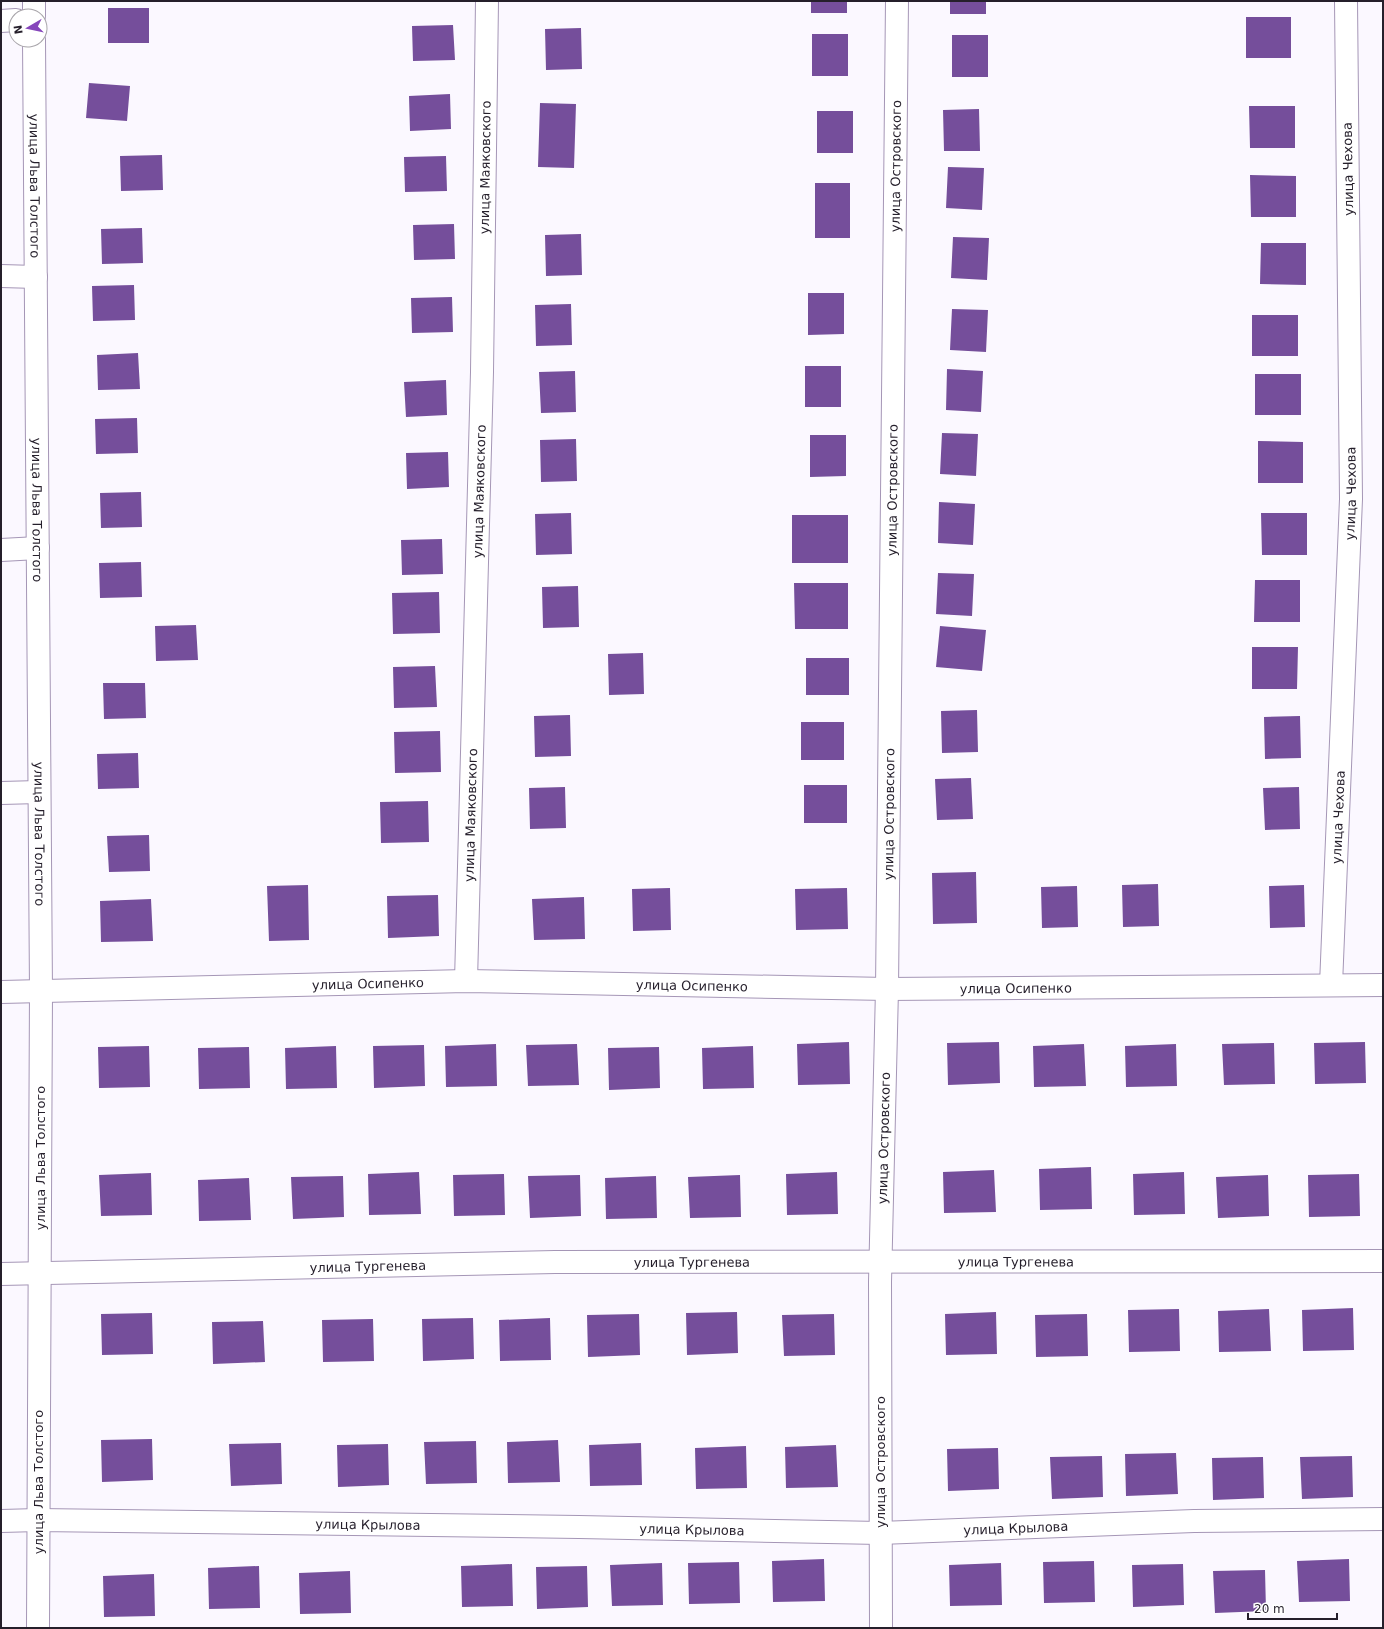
<svg xmlns="http://www.w3.org/2000/svg" width="1384" height="1629" viewBox="0 0 1384 1629" font-family="'DejaVu Sans',sans-serif">
	<style>
		.building { fill: #754e9b }
		.lines { fill: none; stroke-linecap: round; stroke-linejoin: round }
		.minor-casing { stroke: #a596b6; stroke-width: 24 }
		.minor { stroke: #fff; stroke-width: 22 }
		.labels { text-anchor: middle; dominant-baseline: central; stroke-width: 4; stroke-linejoin: round; paint-order: stroke }
		.street-label { font-size: 13px; fill: #251f2b; stroke: #fff }
	</style>
	<rect width="100%" height="100%" fill="#fbf8ff"/>
	<path class="building" d="M811,1h36v12h-36z
		M950,1h36v13h-36z
		M108,8h41v35h-41z
		M1246,17h45v41h-45z
		M453,25l2,35 -42,1 -1,-35z
		M581,28l1,41 -36,1 -1,-41z
		M812,34h36v42h-36z
		M952,35h36v42h-36z
		M89,83l41,3 -3,35 -41,-3z
		M450,94l1,35 -41,2 -1,-35z
		M540,103l36,1 -2,64 -36,-1z
		M1249,106h46v42h-45z
		M979,109l1,42h-36l-1,-41z
		M817,111h36v42h-36z
		M162,155l1,35 -42,1 -1,-35z
		M446,156l1,35 -42,1 -1,-35z
		M948,167l36,1 -2,42 -36,-2z
		M1250,175l46,1v41h-45z
		M815,183h35v55h-35z
		M454,224l1,35 -41,1 -1,-35z
		M142,228l1,35 -41,1 -1,-35z
		M581,234l1,41 -36,1 -1,-41z
		M953,237l36,1 -2,42 -36,-2z
		M1261,243h45v42l-46,-1z
		M134,285l1,35 -42,1 -1,-35z
		M808,293h36v41l-36,1z
		M452,297l1,35 -41,1 -1,-35z
		M571,304l1,41 -36,1 -1,-41z
		M952,309l36,1 -2,42 -36,-2z
		M1252,315h46v41h-46z
		M138,353l2,36 -42,1 -1,-35z
		M805,366h36v41h-36z
		M947,369l36,2 -2,41 -35,-2z
		M575,371l1,41 -35,1 -2,-41z
		M1255,374h46v41h-46z
		M446,380l1,35 -41,2 -2,-35z
		M137,418l1,35 -42,1 -1,-35z
		M942,433l36,1 -2,42 -36,-2z
		M810,435h36v41l-36,1z
		M576,439l1,42 -36,1 -1,-42z
		M1258,441l45,1v41h-45z
		M448,452l1,35 -42,2 -1,-36z
		M141,492l1,35 -41,1 -1,-35z
		M939,502l36,2 -2,41 -35,-2z
		M571,513l1,41 -36,1 -1,-41z
		M1261,513h46v42h-45z
		M792,515h56v48h-56z
		M442,539l1,35 -41,1 -1,-35z
		M141,562l1,35 -42,1 -1,-35z
		M938,573l36,1 -2,42 -36,-2z
		M1255,580h45v42h-46z
		M794,583h54v46h-53z
		M578,586l1,41 -36,1 -1,-41z
		M439,592l1,41 -47,1 -1,-41z
		M196,625l2,35 -42,1 -1,-35z
		M940,626l46,4 -4,41 -46,-4z
		M1252,647h46l-1,42h-45z
		M643,653l1,41 -35,1 -1,-41z
		M806,658h43v37h-43z
		M435,666l2,41 -43,1 -1,-41z
		M103,683h42l1,35 -42,1z
		M977,710l1,42 -36,1 -1,-42z
		M570,715l1,41 -36,1 -1,-41z
		M1300,716l1,42 -36,1 -1,-42z
		M801,722h43v38h-43z
		M440,731l1,41 -46,1 -1,-41z
		M138,753l1,35 -41,1 -1,-35z
		M971,778l2,41 -36,1 -2,-41z
		M804,785h43v38h-43z
		M565,787l1,41 -36,1 -1,-41z
		M1299,787l1,42 -35,1 -2,-42z
		M428,801l1,41 -48,1 -1,-41z
		M149,835l1,36 -41,1 -2,-36z
		M976,872l1,51 -44,1 -1,-51z
		M1158,884l1,42 -36,1 -1,-42z
		M308,885l1,55 -40,1 -2,-55z
		M1304,885l1,42 -35,1 -1,-42z
		M1077,886l1,41 -36,1 -1,-41z
		M670,888l1,42 -38,1 -1,-42z
		M847,888l1,41 -52,1 -1,-41z
		M438,895l1,41 -51,2 -1,-42z
		M584,897l1,42 -51,1 -2,-41z
		M151,899l2,42 -52,1 -1,-41z
		M849,1042l1,42 -52,1 -1,-41z
		M999,1042l1,41 -52,2 -1,-42z
		M1365,1042l1,41 -51,1 -1,-41z
		M1274,1043l1,41 -51,1 -2,-41z
		M496,1044l1,42 -51,1 -1,-41z
		M577,1044l2,41 -51,1 -2,-41z
		M1084,1044l2,42 -52,1 -1,-41z
		M1176,1044l1,42 -51,1 -1,-41z
		M424,1045l1,41 -51,2 -1,-42z
		M149,1046l1,41 -51,1 -1,-41z
		M336,1046l1,42 -51,1 -1,-41z
		M753,1046l1,42 -51,1 -1,-41z
		M249,1047l1,41 -51,1 -1,-41z
		M659,1047l1,41 -51,2 -1,-42z
		M1091,1167l1,42 -52,1 -1,-41z
		M994,1170l2,42 -52,1 -1,-41z
		M419,1172l2,42 -52,1 -1,-41z
		M837,1172l1,42 -51,1 -1,-41z
		M1184,1172l1,42 -51,1 -1,-41z
		M151,1173l1,42 -51,1 -2,-41z
		M504,1174l1,41 -51,1 -1,-41z
		M1359,1174l1,42 -51,1 -1,-42z
		M580,1175l1,41 -51,2 -2,-42z
		M740,1175l1,42 -51,1 -2,-41z
		M1268,1175l1,41 -51,2 -2,-41z
		M343,1176l1,41 -51,2 -2,-42z
		M656,1176l1,42 -51,1 -1,-41z
		M249,1178l2,42 -52,1 -1,-41z
		M1353,1308l1,42 -51,1 -1,-41z
		M1179,1309l1,42 -51,1 -1,-42z
		M1269,1309l2,42 -52,1 -1,-41z
		M737,1312l1,41 -51,2 -1,-42z
		M996,1312l1,42 -51,1 -1,-41z
		M152,1313l1,41 -51,1 -1,-41z
		M639,1314l1,41 -52,2 -1,-42z
		M834,1314l1,41 -51,1 -2,-41z
		M1087,1314l1,42 -52,1 -1,-42z
		M473,1318l1,41 -51,2 -1,-42z
		M550,1318l1,42 -51,1 -1,-41z
		M373,1319l1,42 -51,1 -1,-42z
		M263,1321l2,41 -52,2 -1,-42z
		M152,1439l1,41 -51,2 -1,-42z
		M558,1440l2,42 -52,1 -1,-41z
		M476,1441l1,42 -51,1 -2,-42z
		M281,1443l1,41 -51,2 -2,-42z
		M641,1443l1,42 -52,1 -1,-41z
		M388,1444l1,41 -51,2 -1,-42z
		M836,1445l2,42 -52,1 -1,-41z
		M746,1446l1,42 -51,1 -1,-41z
		M998,1448l1,41 -51,2 -1,-42z
		M1176,1453l2,41 -52,2 -1,-42z
		M1102,1456l1,41 -51,2 -2,-42z
		M1352,1456l1,41 -51,2 -2,-42z
		M1263,1457l1,41 -51,2 -1,-42z
		M824,1559l1,42 -52,1 -1,-41z
		M1349,1559l1,42 -51,1 -2,-41z
		M1094,1561l1,41 -51,1 -1,-41z
		M739,1562l1,41 -51,1 -1,-41z
		M662,1563l1,42 -51,1 -2,-41z
		M1001,1563l1,42 -52,1 -1,-41z
		M512,1564l1,42 -51,1 -1,-41z
		M1183,1564l1,41 -51,2 -1,-42z
		M259,1566l1,42 -51,1 -1,-41z
		M587,1566l1,41 -51,2 -1,-42z
		M1265,1570l1,41 -51,2 -2,-42z
		M350,1571l1,42 -51,1 -1,-41z
		M154,1574l1,42 -51,1 -1,-41z"/>
	<g class="lines">
		<defs>
			<g id="minor">
				<path d="M34,1v15"/>
				<path d="M1,21l15,-1"/>
				<path id="s1" d="M34,40l7,951 -3,637"/>
				<path d="M1,276l35,1"/>
				<path d="M1,550l37,-2"/>
				<path d="M1,793l38,-1"/>
				<path id="s2" d="M466,981l16,-609 5,-371"/>
				<path id="s3" d="M1331,985l20,-486 -5,-498"/>
				<path id="s4" d="M1,992l465,-11 421,8 496,-4"/>
				<path id="s5" d="M1,1274l554,-12 828,-1"/>
				<path id="s6" d="M1,1521l37,-1 541,7 301,6 314,-12 189,-2"/>
				<path id="s7" d="M881,1628l-1,-346 7,-293 10,-988"/>
			</g>
		</defs>
		<use href="#minor" class="minor-casing"/>
		<use href="#minor" class="minor"/>
	</g>
	<g class="labels">
		<g class="street-label">
			<text stroke="none"><textPath href="#s2" startOffset="814">улица Маяковского</textPath></text>
			<text stroke="none"><textPath href="#s7" startOffset="1462">улица Островского</textPath></text>
			<text transform="translate(1348 169) rotate(-91)">улица Чехова</text>
			<text stroke="none"><textPath href="#s1" startOffset="146">улица Льва Толстого</textPath></text>
			<text stroke="none"><textPath href="#s2" startOffset="490">улица Маяковского</textPath></text>
			<text stroke="none"><textPath href="#s7" startOffset="1138">улица Островского</textPath></text>
			<text stroke="none"><textPath href="#s3" startOffset="492">улица Чехова</textPath></text>
			<text stroke="none"><textPath href="#s1" startOffset="470">улица Льва Толстого</textPath></text>
			<text stroke="none"><textPath href="#s2" startOffset="166">улица Маяковского</textPath></text>
			<text stroke="none"><textPath href="#s7" startOffset="814">улица Островского</textPath></text>
			<text stroke="none"><textPath href="#s3" startOffset="168">улица Чехова</textPath></text>
			<text stroke="none"><textPath href="#s1" startOffset="794">улица Льва Толстого</textPath></text>
			<text stroke="none"><textPath href="#s4" startOffset="367">улица Осипенко</textPath></text>
			<text stroke="none"><textPath href="#s4" startOffset="691">улица Осипенко</textPath></text>
			<text stroke="none"><textPath href="#s4" startOffset="1015">улица Осипенко</textPath></text>
			<text stroke="none"><textPath href="#s7" startOffset="490">улица Островского</textPath></text>
			<text transform="translate(40 1158) rotate(-90)">улица Льва Толстого</text>
			<text stroke="none"><textPath href="#s5" startOffset="691">улица Тургенева</textPath></text>
			<text stroke="none"><textPath href="#s5" startOffset="1015">улица Тургенева</textPath></text>
			<text stroke="none"><textPath href="#s5" startOffset="367">улица Тургенева</textPath></text>
			<text transform="translate(880 1462) rotate(-90)">улица Островского</text>
			<text transform="translate(38 1482) rotate(-90)">улица Льва Толстого</text>
			<text stroke="none"><textPath href="#s6" startOffset="367">улица Крылова</textPath></text>
			<text stroke="none"><textPath href="#s6" startOffset="1015">улица Крылова</textPath></text>
			<text stroke="none"><textPath href="#s6" startOffset="691">улица Крылова</textPath></text>
		</g>
	</g>
	<rect width="1384" height="1629" fill="none" stroke="#251f2b" stroke-width="4"/>
	<g transform="translate(28 28) rotate(261)"><circle r="19" fill="#ffffff" stroke="#a8a5aa"/>
	<path d="M0-3L7 15L0 10L-7 15Z" fill="#8646bb"/>
	<text y="-6" font-size="11" font-weight="bold" text-anchor="middle" fill="#251f2b">N</text>
	</g>
	<path d="M1248 1613v6h89v-6" fill="none" stroke="#251f2b" stroke-width="2"/>
	<text x="1254" y="1613" font-size="12" fill="#251f2b" stroke="#ffffff" stroke-width="3" paint-order="stroke">20 m</text>
</svg>
